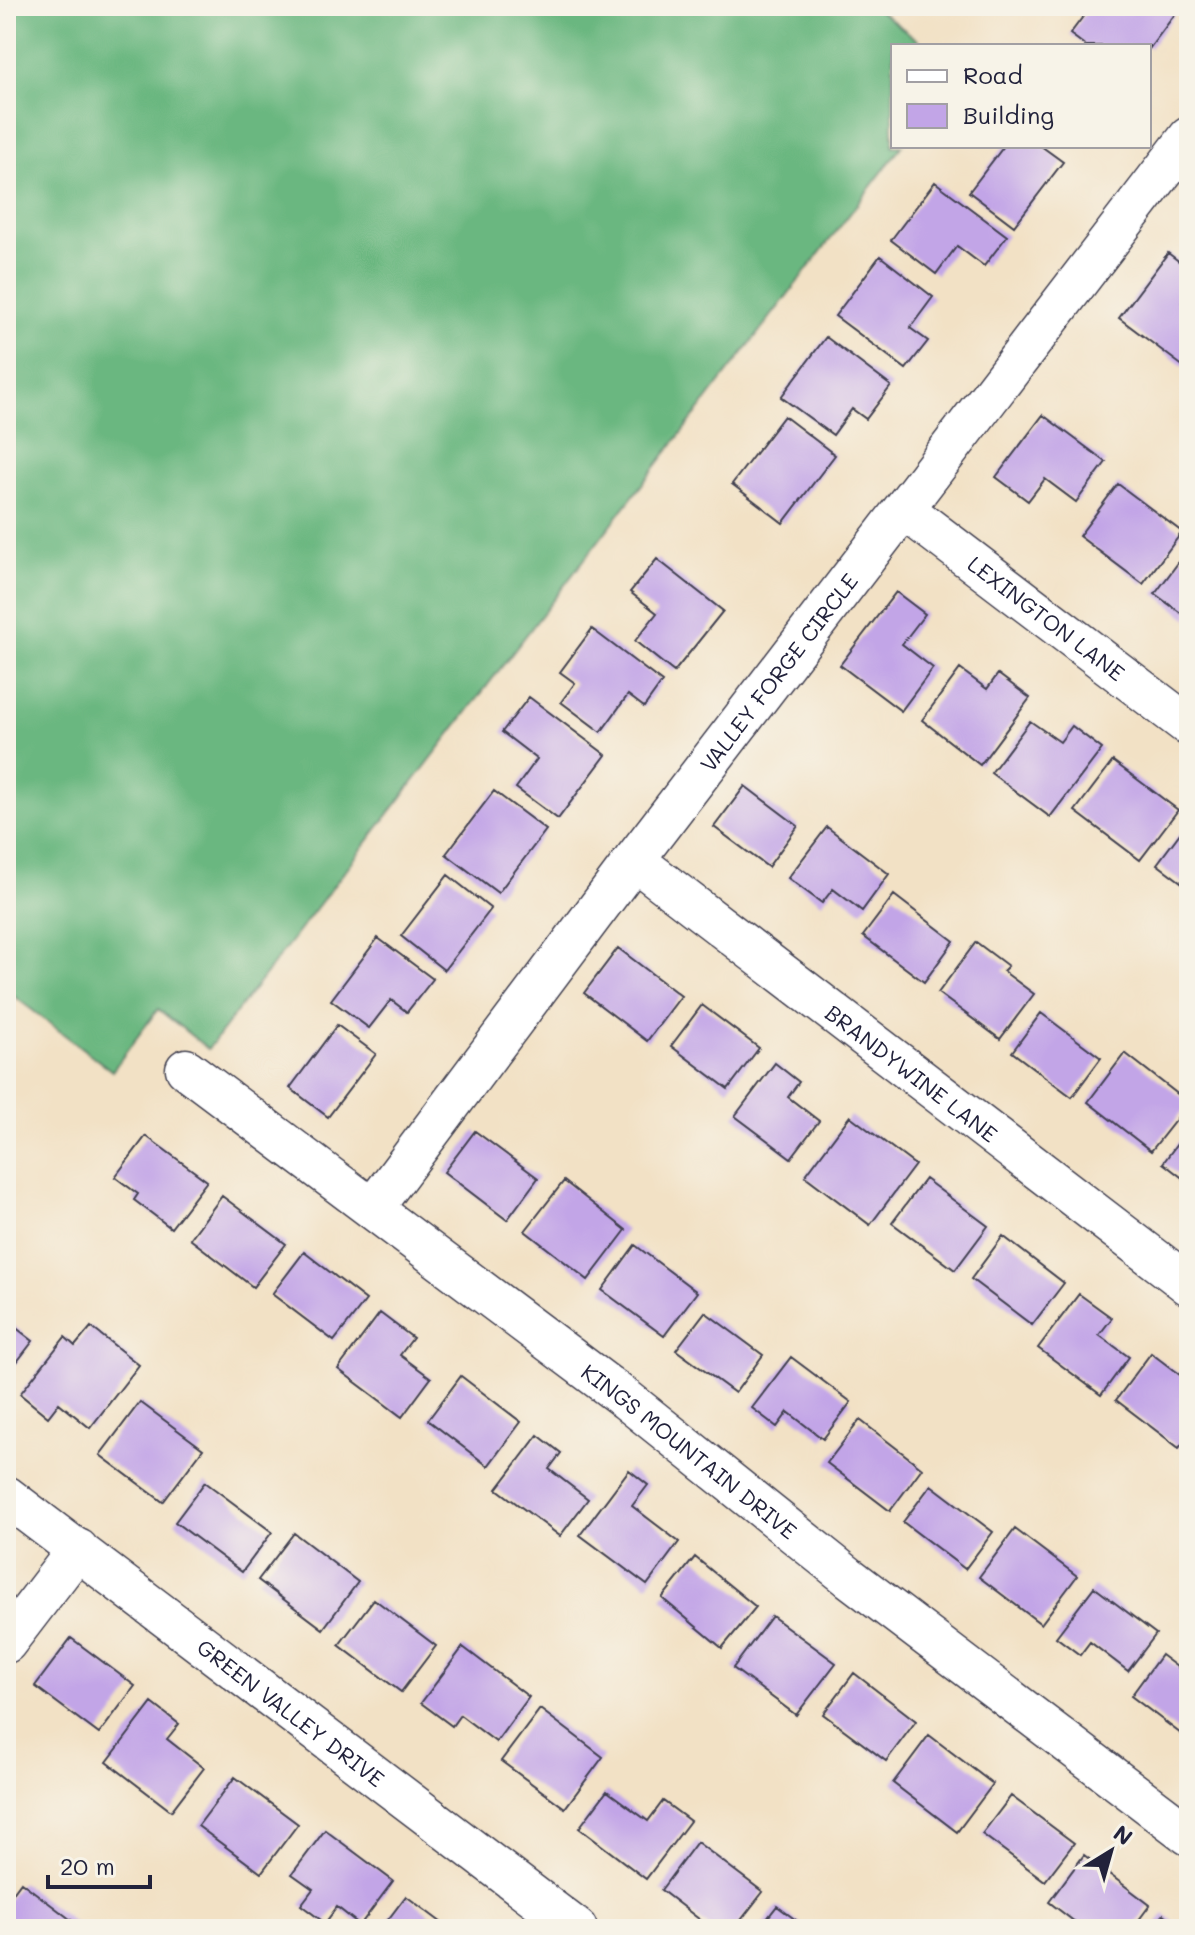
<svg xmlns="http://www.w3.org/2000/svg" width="1195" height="1935" viewBox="0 0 1195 1935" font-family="Mali,sans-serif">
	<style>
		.forest { fill: #6bb780; stroke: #466c5e; stroke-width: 2 }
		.building { fill: #c2a5e7 }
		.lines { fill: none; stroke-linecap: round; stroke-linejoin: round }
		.street-casing { stroke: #413f50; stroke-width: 43 }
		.street { stroke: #fff; stroke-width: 40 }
		.labels { text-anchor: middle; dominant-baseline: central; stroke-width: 7; stroke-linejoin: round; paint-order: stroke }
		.street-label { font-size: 22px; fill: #22223b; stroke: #f7f3e8 }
	</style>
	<rect width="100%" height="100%" fill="#f7f3e8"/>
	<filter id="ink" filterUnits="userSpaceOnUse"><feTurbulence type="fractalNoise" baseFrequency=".0125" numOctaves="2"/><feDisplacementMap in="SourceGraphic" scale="16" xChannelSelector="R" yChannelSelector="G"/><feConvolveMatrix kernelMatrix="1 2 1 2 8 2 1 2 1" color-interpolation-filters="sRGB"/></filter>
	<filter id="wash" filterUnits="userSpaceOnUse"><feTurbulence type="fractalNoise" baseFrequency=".006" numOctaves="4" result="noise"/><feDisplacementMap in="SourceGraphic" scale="32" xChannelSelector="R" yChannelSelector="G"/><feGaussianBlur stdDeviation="1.8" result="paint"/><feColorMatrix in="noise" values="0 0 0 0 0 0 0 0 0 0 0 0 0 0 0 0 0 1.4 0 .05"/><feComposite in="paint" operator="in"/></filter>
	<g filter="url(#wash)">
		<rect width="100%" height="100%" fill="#f2e1c5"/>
		<path class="forest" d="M6,6h867l53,40h-33v100h9l-694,903 -50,-40 -46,62 -106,-81z"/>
		<g id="blocks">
			<path class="building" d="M1091,6h73l11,8 -26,35v-3h-63l-16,-12z
				M1004,146h37l22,16 -49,64 -45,-34z
				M935,182l72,54 -23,30 -27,-20 -21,28 -45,-34z
				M1168,253l21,16v23l-7,10 7,5v54l-5,6 -65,-49z
				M880,256l53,41 -23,31 18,13 -22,28 -71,-53z
				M826,337l65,49 -25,33 -14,-10 -19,26 -52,-38z
				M1043,415l63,47 -30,40 -31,-23 -17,22 -32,-24z
				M784,416l51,39 -52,68 -51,-39z
				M1118,484l64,48 -39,52 -64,-48z
				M1189,548v71l-34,-25z
				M657,559l66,52 -49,61 -39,-31 22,-28 -27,-21z
				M896,592l29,22 -23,30 31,24 -32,43 -61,-46z
				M592,629l70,53 -18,25 -16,-12 -27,37 -40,-30 14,-19 -15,-11z
				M960,669l27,20 11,-15 32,24 -50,67 -58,-45z
				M529,697l77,58 -48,64 -42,-31 21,-29 -35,-27z
				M1030,721l30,21 12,-16 30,23 -52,68 -59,-44z
				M1113,761l65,49 -38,50 -65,-49z
				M745,786l53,40 -30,41 -54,-40z
				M494,791l52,39 -48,63 -52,-39z
				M1189,821v67l-32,-24z
				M827,827l62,47 -27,37 -29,-22 -11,14 -34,-25z
				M448,875l43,34 -47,61 -43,-34z
				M894,895l60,46 -30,41 -61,-46z
				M378,938l55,41 -26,33 -16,-12 -22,28 -38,-28z
				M976,942l32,24 -5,5 31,23 -34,45 -62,-46z
				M618,948l63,48 -34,45 -63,-48z
				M702,1005l57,43 -31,41 -57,-43z
				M1041,1013l60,45 -29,39 -60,-45z
				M337,1025l39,29 -48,63 -38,-29z
				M1125,1053l64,50 -38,48 -63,-49z
				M775,1063l24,19 -11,15 31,24 -28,37 -56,-42z
				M850,1116l65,49 -45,60 -65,-49z
				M1189,1128v55l-26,-20z
				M475,1131l63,47 -31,42 -63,-48z
				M146,1136l61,45 -36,47 -37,-28 4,-6 -23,-17z
				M925,1179l63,47 -33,44 -63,-47z
				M564,1181l62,49 -38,50 -63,-49z
				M222,1196l64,48 -33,43 -63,-48z
				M1003,1236l61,47 -32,42 -61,-46z
				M635,1245l62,47 -33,44 -62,-46z
				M304,1252l62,48 -32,41 -62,-47z
				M1079,1294l33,24 -13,17 30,22 -28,38 -63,-47z
				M705,1312l58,43 -28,38 -59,-43z
				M380,1313l33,25 -13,17 31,23 -29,39 -64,-48z
				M6,1320l27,21 -27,35z
				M91,1327l48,38 -49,63 -31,-25 -11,14 -28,-23 45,-57 10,9z
				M1151,1353l38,29v52l-10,14 -63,-48z
				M791,1357l60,45 -28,37 -35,-27 -11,15 -25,-19z
				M461,1376l60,46 -33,44 -60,-46z
				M140,1402l63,47 -40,53 -63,-47z
				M860,1420l62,48 -32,43 -63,-48z
				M538,1435l23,18 -12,16 39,30 -28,37 -63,-47z
				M629,1470l19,15 -16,21 47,36 -32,43 -67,-50z
				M205,1482l67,50 -30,40 -67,-50z
				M931,1485l62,47 -28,37 -62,-47z
				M1015,1529l62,47 -36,48 -62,-47z
				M294,1533l64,49 -35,47 -65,-49z
				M695,1557l61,50 -34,41 -60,-50z
				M1094,1587l62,47 -28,37 -38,-29 -10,13 -24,-18z
				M374,1599l62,47 -35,46 -62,-47z
				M772,1616l64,47 -40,52 -63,-47z
				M71,1638l64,48 -36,48 -64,-48z
				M463,1647l66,50 -33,45 -36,-27 -8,11 -31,-23z
				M1161,1655l28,21v64l-58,-44z
				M854,1673l62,48 -30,40 -63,-47z
				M152,1703l27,21 -12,15 37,29 -33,43 -64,-49z
				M540,1709l63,48 -38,51 -64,-47z
				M929,1735l64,49 -36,48 -64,-49z
				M235,1777l63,47 -37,49 -63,-47z
				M607,1791l41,30 15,-20 27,20 -44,58 -67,-51z
				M1011,1796l63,47 -29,38 -63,-47z
				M325,1830l68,51 -33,44 -23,-18 -12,16 -24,-18 12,-16 -21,-15z
				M697,1842l66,50 -29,37h-22l-51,-39z
				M1084,1855l66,50 -18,24h-48l-35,-27z
				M21,1882l62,47h-77v-27z
				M406,1896l44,33h-69z
				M777,1906l31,23h-49z
				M1164,1914l20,15h-31z"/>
		</g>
	</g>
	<g filter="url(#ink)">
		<use href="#blocks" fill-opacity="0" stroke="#413f50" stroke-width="2"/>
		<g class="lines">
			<defs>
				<g id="street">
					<path id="s1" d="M905,510l284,216"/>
					<path id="s2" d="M634,860l555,425"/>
					<path id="s3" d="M186,1069l441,331 223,178 339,257"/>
					<path id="s4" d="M373,1208l261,-348 555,-723"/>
					<path id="s5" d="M6,1496l571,433"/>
					<path d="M6,1643l72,-94"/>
				</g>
			</defs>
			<use href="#street" class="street-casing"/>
			<use href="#street" class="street"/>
		</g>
	</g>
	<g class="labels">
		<g class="street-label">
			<text stroke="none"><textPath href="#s1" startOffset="178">LEXINGTON LANE</textPath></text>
			<text stroke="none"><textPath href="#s4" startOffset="672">VALLEY FORGE CIRCLE</textPath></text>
			<text stroke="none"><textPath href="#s2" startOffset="350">BRANDYWINE LANE</textPath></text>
			<text stroke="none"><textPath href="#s3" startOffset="632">KINGS MOUNTAIN DRIVE</textPath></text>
			<text stroke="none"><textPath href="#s5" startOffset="358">GREEN VALLEY DRIVE</textPath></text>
		</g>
	</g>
	<rect width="1195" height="1935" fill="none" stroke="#f7f3e8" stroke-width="32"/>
	<rect x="891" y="44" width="260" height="104" fill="#f7f3e8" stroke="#a29fa3" stroke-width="2"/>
	<rect x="907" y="70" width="40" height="12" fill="#ffffff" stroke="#a29fa3" stroke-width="2"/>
	<text x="963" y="84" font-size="24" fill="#22223b">Road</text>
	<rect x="907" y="104" width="40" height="24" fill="#c2a5e7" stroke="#a29fa3" stroke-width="2"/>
	<text x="963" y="124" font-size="24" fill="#22223b">Building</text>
	<g transform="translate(1111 1851) rotate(37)" stroke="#f7f3e8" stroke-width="6" paint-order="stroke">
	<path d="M0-6L14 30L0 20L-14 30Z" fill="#22223b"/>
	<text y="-12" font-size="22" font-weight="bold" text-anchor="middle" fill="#22223b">N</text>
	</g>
	<path d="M48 1875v12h102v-12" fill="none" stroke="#22223b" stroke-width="4"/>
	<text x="60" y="1875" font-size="24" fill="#22223b" stroke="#f7f3e8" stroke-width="6" paint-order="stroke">20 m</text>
</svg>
